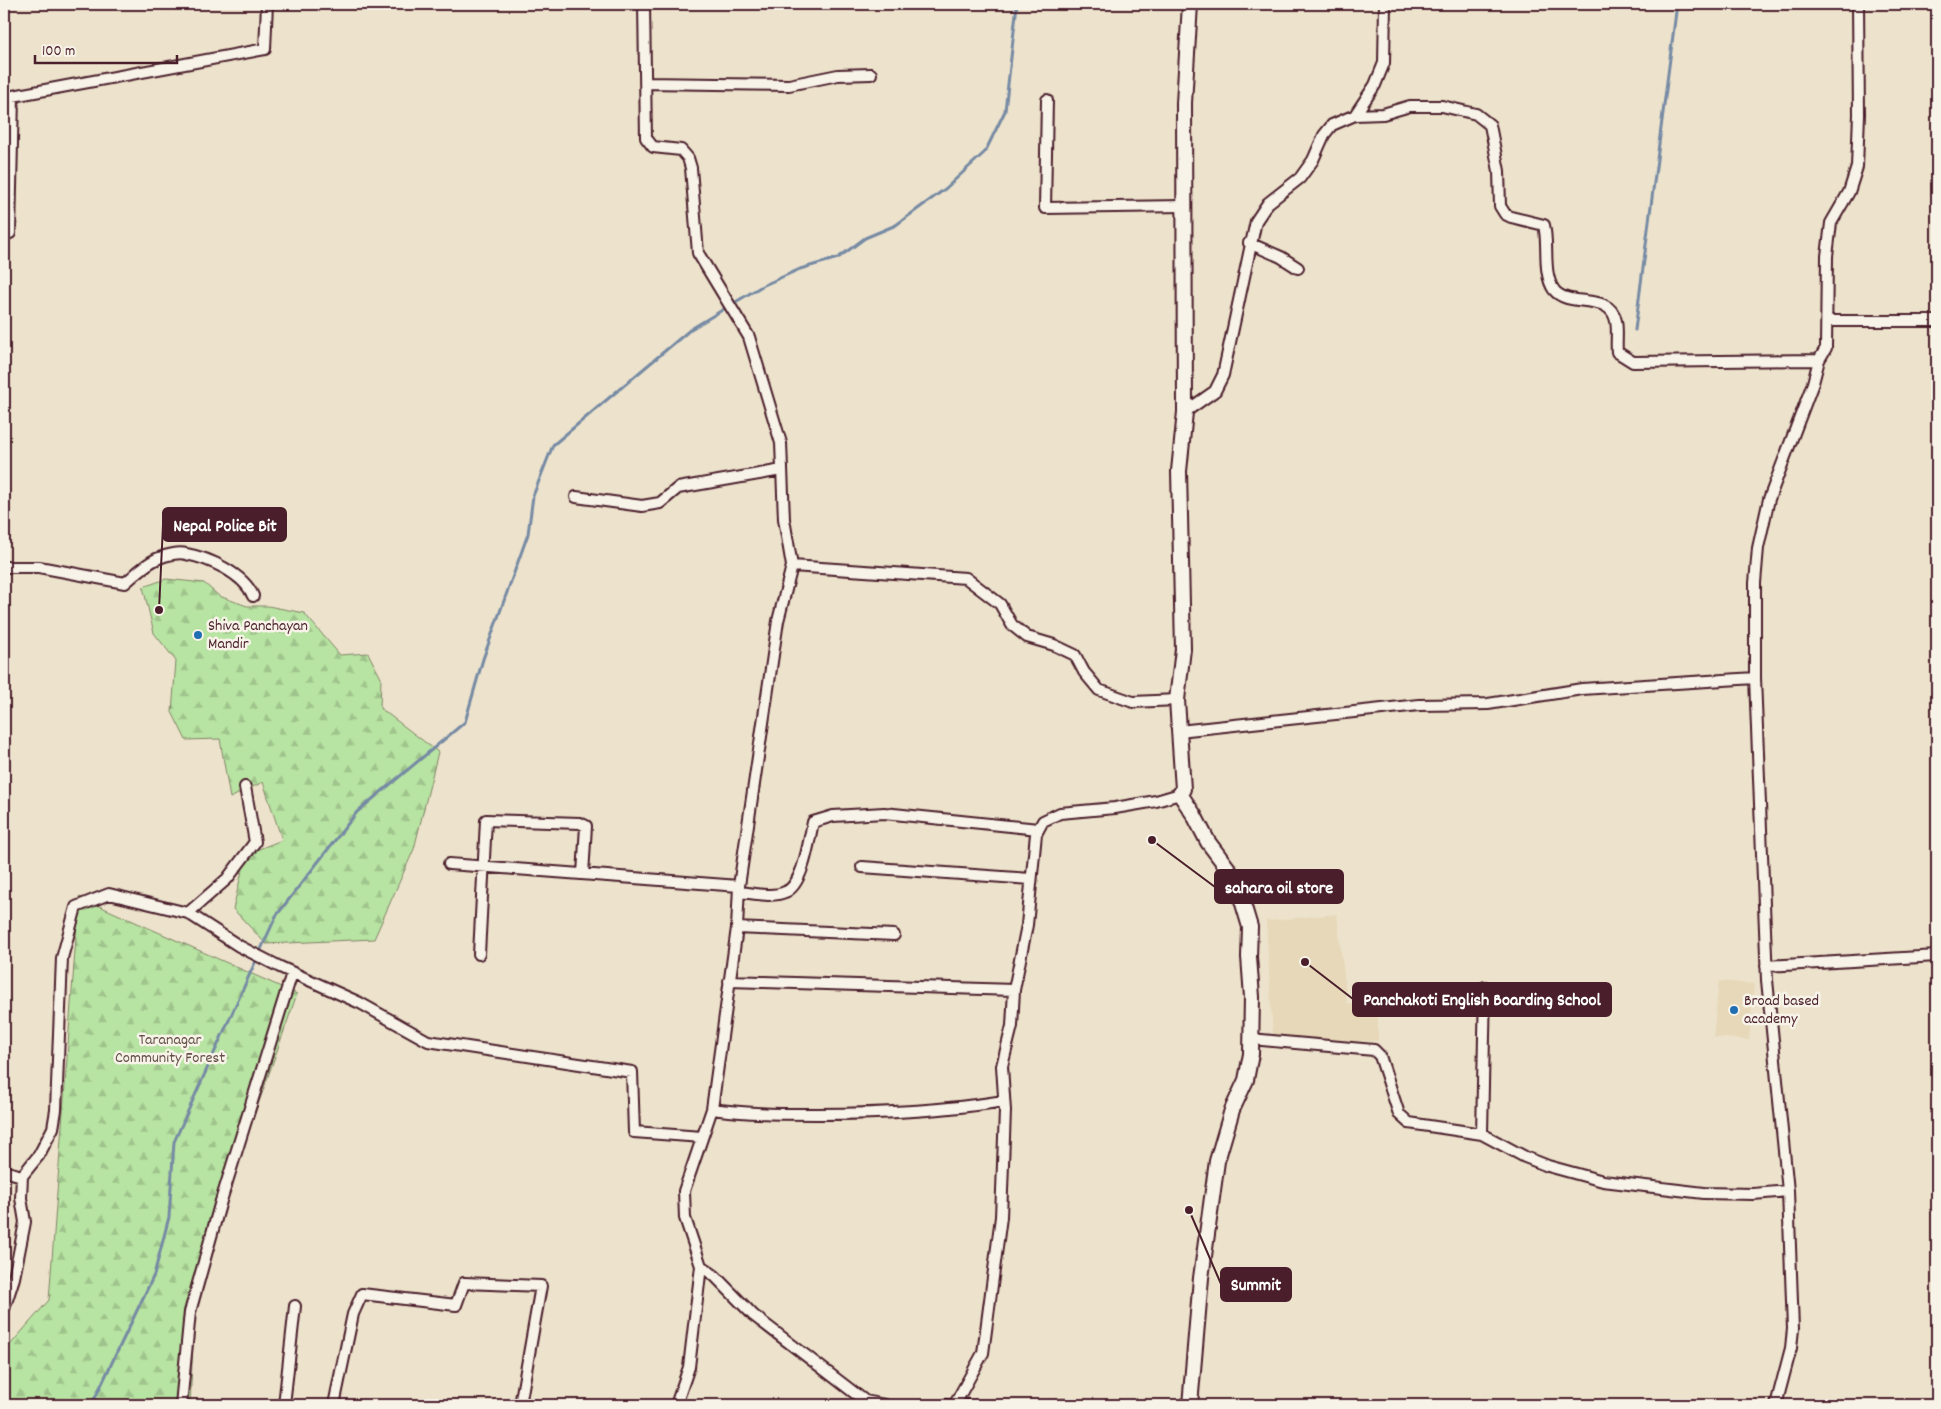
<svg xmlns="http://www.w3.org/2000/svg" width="1941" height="1409" viewBox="0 0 1941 1409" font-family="Dekko,sans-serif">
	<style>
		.built { fill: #e6d8b9 }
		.forest { fill: url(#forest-firs); stroke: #808266 }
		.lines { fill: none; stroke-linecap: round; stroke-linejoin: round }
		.stream { stroke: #768aa4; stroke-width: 3 }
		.street-casing { stroke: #4a1f2b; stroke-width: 14 }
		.secondary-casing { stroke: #4a1f2b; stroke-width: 18 }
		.street { stroke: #f7f3e8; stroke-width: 10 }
		.secondary { stroke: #f7f3e8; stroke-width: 14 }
		.poi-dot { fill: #1f6fb2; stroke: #f7f3e8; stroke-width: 2 }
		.labels { text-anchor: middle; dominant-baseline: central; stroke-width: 5; stroke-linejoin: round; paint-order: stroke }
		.poi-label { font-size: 16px; fill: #4a1f2b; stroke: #f7f3e8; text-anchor: start }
		.park-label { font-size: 16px; fill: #655049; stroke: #f7f3e8 }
		.leader { fill: none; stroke: #4a1f2b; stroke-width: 2 }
		.callout-dot { fill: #4a1f2b; stroke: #f7f3e8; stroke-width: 2 }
		.callout { fill: #4a1f2b; stroke: #4a1f2b; stroke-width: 2 }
		.callout-label { font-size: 18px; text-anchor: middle; font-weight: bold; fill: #fff }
	</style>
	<defs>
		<pattern id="forest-firs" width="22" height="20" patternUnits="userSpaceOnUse" patternTransform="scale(1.25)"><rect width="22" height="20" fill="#b7e4a2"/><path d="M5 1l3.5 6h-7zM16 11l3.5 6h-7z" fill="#9fc38c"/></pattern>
	</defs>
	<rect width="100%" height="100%" fill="#ede3cc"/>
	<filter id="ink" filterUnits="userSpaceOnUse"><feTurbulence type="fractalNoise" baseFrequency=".02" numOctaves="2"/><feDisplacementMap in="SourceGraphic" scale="10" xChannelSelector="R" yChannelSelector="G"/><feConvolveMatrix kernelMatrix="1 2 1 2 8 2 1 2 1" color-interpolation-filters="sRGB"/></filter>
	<g filter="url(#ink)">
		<path class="built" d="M1337,914l10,89 31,5v33l-71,2 -34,-5 -7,-117z
			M1719,981l35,3 -5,56 -36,-3z"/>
		<path class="forest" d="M166,579l38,4 15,13 28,10h21l36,7 36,42 28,-2 13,25 -1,30 58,44 -24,97 -40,90 -108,5 -33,-35 13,-55 36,-14 -19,-58 -33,16 -10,-59 -34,1 -14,-28 4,-51 -22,-28 -11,-46z
			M79,897l218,97 -101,287 -6,124h-186v-53l45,-52z"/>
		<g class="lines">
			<path class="stream" d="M1635,330l42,-326
				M89,1405l6,-7 59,-123 15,-58 5,-75 102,-226 81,-104 108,-90 18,-63 45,-125 5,-38 20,-51 138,-116 71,-43 38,-17 38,-11 27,-20 31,-13 49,-36 40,-37 20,-41 12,-107"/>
			<defs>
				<path id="street" d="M644,4l2,134 7,9 28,3 7,8 3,10 7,85 51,84 32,106 3,76 8,47 -14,55 -39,265 -2,42 -25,181 -28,82 1,27 16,48 14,10 38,39 112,86 20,4
					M645,83l144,2 49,-10 33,-1
					M1047,100l-2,108 139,-2
					M1355,115l20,-30 9,-22 1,-59
					M4,235l6,-2 3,-137 252,-47 2,-45
					M1249,243l32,14 17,11
					M1828,321h109
					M1185,412l30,-21 8,-16 33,-154 12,-18 32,-25 13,-18 11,-25 8,-10 23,-10 28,-1 27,-8h32l34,8 14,11 9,46 1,35 5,8 6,3 33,8c5,19 -2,48 10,65 15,19 56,1 62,31 2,10 0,21 1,31l16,10 186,-2
					M576,497l66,9 18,-3 18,-15 104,-18
					M792,566l174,12 34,26 12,21 15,12 27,8 21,10 9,17 15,18 34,12 44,-2
					M4,567h35l86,16c10,-8 22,-21 34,-25 7,-3 20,-6 27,-4 23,4 58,20 67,42
					M1179,731l240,-26 69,-1 94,-15 173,-11
					M449,864l290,22
					M862,867l168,12
					M739,892c13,1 33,6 46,0 18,-6 24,-52 28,-70l20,-6 51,-3 154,16
					M188,913l39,-34 28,-37 -10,-55
					M737,928l157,7
					M479,954l7,-134 94,3 6,3 -3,48
					M1766,966l171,-10
					M729,981l285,9
					M1251,1039l123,11 6,6 19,58 10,9 73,11 43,23 23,9 55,15 101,12 49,1 35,-3
					M712,1109c36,5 71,5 106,5 63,0 124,-3 186,-13
					M1482,1134l3,-147
					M4,1171l18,5
					M4,1309l10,-31 11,-56 -4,-24 1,-22 17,-21 14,-27 3,-18 6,-152 14,-51 33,-13 79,19 51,33 41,21 80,36 68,38 204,31 2,60 68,5
					M955,1404l28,-51 18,-136 4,-106 -3,-45 10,-40 2,-36 13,-65 9,-91 7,-13 17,-8 55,-5 41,-7 24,-7
					M181,1405l9,-93 31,-111 71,-228
					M284,1405l11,-99
					M334,1405l19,-91 9,-20 94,11 8,-22 77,3 -21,119
					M676,1405l13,-38 12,-101
					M946,1405h20
					M1060,1405h10
					M1776,1405l15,-57 2,-19 -5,-138 -21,-211 -12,-302v-95l3,-35 11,-49 44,-116 6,-23 7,-12 1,-92 4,-33 18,-31 8,-25 2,-53 -1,-110"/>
				<path id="secondary" d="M1190,4l-6,99 1,309 -6,59 4,178 -6,51 6,89 -3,5 14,21 14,27 21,28 12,27 9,30 -1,30 3,40 -1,57 -5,26 -14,30 -15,51 -16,117 -11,127"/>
			</defs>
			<use href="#street" class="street-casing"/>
			<use href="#secondary" class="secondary-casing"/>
			<use href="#street" class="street"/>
			<use href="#secondary" class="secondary"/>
		</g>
	</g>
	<g class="poi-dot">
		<circle cx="198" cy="635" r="5"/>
		<circle cx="1734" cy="1010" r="5"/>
	</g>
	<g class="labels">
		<g class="poi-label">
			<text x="208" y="626">Shiva Panchayan<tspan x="208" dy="18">Mandir</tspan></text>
			<text x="1744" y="1001">Broad based<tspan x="1744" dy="18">academy</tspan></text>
		</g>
		<g class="park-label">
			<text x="170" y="1040">Taranagar<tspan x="170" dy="18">Community Forest</tspan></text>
		</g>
	</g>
	<path class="leader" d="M159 610L163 525M1152 840L1215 887M1305 962L1353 999M1189 1210L1221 1284"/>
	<g class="callout-dot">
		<circle cx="159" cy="610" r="5"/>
		<circle cx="1152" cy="840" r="5"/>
		<circle cx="1305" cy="962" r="5"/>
		<circle cx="1189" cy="1210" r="5"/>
	</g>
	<g class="callout">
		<rect x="163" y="508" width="123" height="33" rx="5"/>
		<rect x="1215" y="870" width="128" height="33" rx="5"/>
		<rect x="1353" y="983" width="258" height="33" rx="5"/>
		<rect x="1221" y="1268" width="70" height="33" rx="5"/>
	</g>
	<g class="callout-label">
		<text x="225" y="531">Nepal Police Bit</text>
		<text x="1279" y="893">sahara oil store</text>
		<text x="1482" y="1005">Panchakoti English Boarding School</text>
		<text x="1256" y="1290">Summit</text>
	</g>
	<rect width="1941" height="1409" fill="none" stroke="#f7f3e8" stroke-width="20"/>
	<rect x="10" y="10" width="1921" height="1389" fill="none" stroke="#4a1f2b" stroke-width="2" filter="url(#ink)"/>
	<path d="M35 55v8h142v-8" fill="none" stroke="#4a1f2b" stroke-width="2.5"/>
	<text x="42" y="55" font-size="15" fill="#4a1f2b" stroke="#f7f3e8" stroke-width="4" paint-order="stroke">100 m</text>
</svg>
